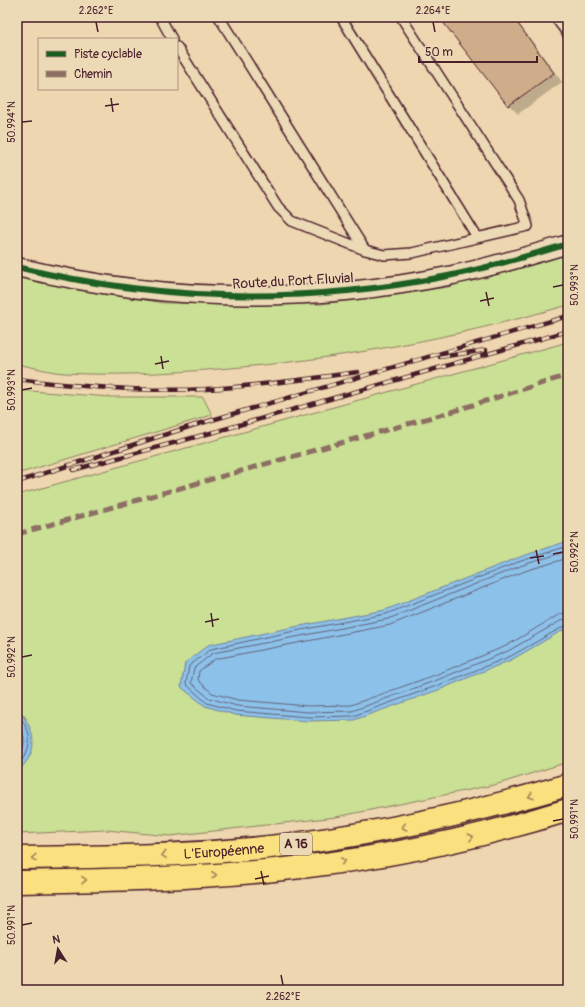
<svg xmlns="http://www.w3.org/2000/svg" width="585" height="1007" viewBox="0 0 585 1007" font-family="Pangolin,sans-serif">
	<style>
		.green { fill: #cae095; stroke: #8a8060 }
		.water { fill: #8cc2ea; stroke: #72819e }
		.shadow { fill: #0003 }
		.lines { fill: none; stroke-linecap: round; stroke-linejoin: round }
		.shore { stroke: #646077; stroke-width: 1 }
		.building { fill: #d0ad8a; stroke: #4a1f2b }
		.service-casing { stroke: #4a1f2b; stroke-width: 12 }
		.minor-casing { stroke: #4a1f2b; stroke-width: 21 }
		.motorway-casing { stroke: #4a1f2b; stroke-width: 25 }
		.service { stroke: #ecd9b6; stroke-width: 9 }
		.minor { stroke: #ecd9b6; stroke-width: 18 }
		.motorway { stroke: #fbe080; stroke-width: 22 }
		.rail-casing { stroke: #4a1f2b; stroke-width: 4.5 }
		.rail { stroke: #ecd9b6; stroke-width: 3; stroke-dasharray: 9; stroke-linecap: butt }
		.quiet { stroke: #8d6e63; stroke-width: 5; stroke-dasharray: 10 5; stroke-linecap: butt }
		.cycleway-casing { stroke: #ecd9b6; stroke-width: 8 }
		.cycleway { stroke: #1b5e20; stroke-width: 6 }
		.oneway { stroke: #a28056 }
		.ticks { fill: none; stroke: #4a1f2b; stroke-width: 1.5 }
		.labels { text-anchor: middle; dominant-baseline: central; stroke-width: 4; stroke-linejoin: round; paint-order: stroke }
		.shield { fill: #ecd9b6; stroke: #7b5755; stroke-width: 1 }
		.shield-label { font-size: 13px; font-weight: bold; fill: #4a1f2b }
		.street-label { font-size: 14px; fill: #4a1f2b; stroke: #ecd9b6 }
		.neatline { fill: none; stroke: #4a1f2b; stroke-width: 1.5 }
		.ticks-label { font-size: 10px; text-anchor: middle; fill: #4a1f2b }
	</style>
	<rect width="100%" height="100%" fill="#eed6b0"/>
	<filter id="ink" filterUnits="userSpaceOnUse"><feTurbulence type="fractalNoise" baseFrequency=".025" numOctaves="2"/><feDisplacementMap in="SourceGraphic" scale="8" xChannelSelector="R" yChannelSelector="G"/><feConvolveMatrix kernelMatrix="1 2 1 2 8 2 1 2 1" color-interpolation-filters="sRGB"/></filter>
	<g filter="url(#ink)">
		<path class="green" d="M568,253v52c-114,33 -231,55 -350,64 -49,4 -104,7 -153,4 -16,-1 -32,-6 -48,-9v-89l23,6 123,22 158,1 127,-17z
			M568,342v420l-70,22 -162,33 -166,19 -64,-6 -89,4v-63l3,-2 6,-51 -9,-10v-213z
			M17,390l93,7h93l9,18 -195,59z"/>
		<path class="water" d="M568,541v86l-55,32 -72,30 -87,31 -46,1 -73,-6 -30,-9 -24,-19 4,-24 23,-18 81,-17 96,-18 135,-53z
			M17,708c14,16 23,36 9,54 -3,4 -5,7 -9,9z"/>
		<path class="shadow" d="M440,17h74l48,65 -44,32 -9,-9z"/>
		<g class="lines">
			<path class="shore" d="M568,546l-47,15 -135,53 -96,18 -79,17 -22,17 -3,18 21,19 29,8 72,6 45,-1 86,-31 72,-29 57,-32
				M568,551l-45,14 -135,54 -175,34 -19,15 -3,15 18,15 28,8 71,6 44,-1 85,-31 71,-29 54,-31 6,-1
				M568,558l-43,13 -135,54 -175,34 -16,12 -1,9 14,13 26,7 70,6 43,-1 84,-30 71,-29 54,-32 8,-1
				M17,714c17,18 16,35 0,52
				M17,721c9,14 10,25 0,38"/>
		</g>
		<path class="building" d="M439,17h74l41,56 -46,33z"/>
		<g class="lines">
			<defs>
				<path id="service" d="M160,17l12,22
					M219,17l146,233
					M341,17l136,220
					M555,17l13,17
					M177,47l101,160 14,14 73,29 19,5 28,-2 116,-27 -9,-26 -118,-183"/>
				<path id="minor" d="M17,267c144,35 286,38 431,9 41,-8 80,-20 120,-32"/>
				<g id="motorway">
					<path id="s1" d="M17,858c84,-1 169,-2 253,-11 102,-12 200,-33 298,-62"/>
					<path d="M17,882c83,-2 166,-3 248,-11 103,-10 205,-30 303,-61"/>
				</g>
			</defs>
			<use href="#service" class="service-casing"/>
			<use href="#minor" class="minor-casing"/>
			<use href="#motorway" class="motorway-casing"/>
			<use href="#service" class="service"/>
			<use href="#minor" class="minor"/>
			<use href="#motorway" class="motorway"/>
			<defs>
				<path id="rail" d="M440,357l46,-7
					M17,379c63,8 127,13 190,10 51,-3 101,-10 151,-17
					M73,470l145,-39 350,-100
					M17,482l178,-57 373,-109"/>
			</defs>
			<use href="#rail" class="rail-casing"/>
			<use href="#rail" class="rail"/>
			<path class="quiet" d="M17,534l437,-123 114,-36"/>
			<defs>
				<path id="cycleway" d="M17,267c144,35 286,38 431,9 41,-8 80,-20 120,-32"/>
			</defs>
			<use href="#cycleway" class="cycleway-casing"/>
			<use href="#cycleway" class="cycleway"/>
		</g>
		<defs><path id="oneway-chevron" d="M-2-3.5L2.5 0L-2 3.5" fill="none" stroke-width="1.6" stroke-linecap="round" stroke-linejoin="round"/></defs>
		<g class="oneway">
			<use href="#oneway-chevron" transform="translate(531 796) rotate(164)"/>
			<use href="#oneway-chevron" transform="translate(404 827) rotate(169)"/>
			<use href="#oneway-chevron" transform="translate(471 837) rotate(-14)"/>
			<use href="#oneway-chevron" transform="translate(164 855) rotate(178)"/>
			<use href="#oneway-chevron" transform="translate(34 858) rotate(179)"/>
			<use href="#oneway-chevron" transform="translate(343 861) rotate(-8)"/>
			<use href="#oneway-chevron" transform="translate(214 875) rotate(-3)"/>
			<use href="#oneway-chevron" transform="translate(84 880) rotate(-1)"/>
		</g>
	</g>
	<path class="ticks" d="M96,22l2,10M433,22l2,10M111,98l2,14M105,106l14,-2M22,122l10,-1M553,287l10,-2M486,292l3,14M480,301l14,-3M161,356l2,13M155,364l14,-3M22,390l10,-2M536,550l3,14M553,554l10,-2M530,558l14,-2M211,613l2,14M205,622l14,-3M22,657l10,-2M553,821l10,-2M261,871l3,14M255,879l14,-3M22,925l10,-2M281,975l2,10"/>
	<g class="labels">
		<rect class="shield" x="280" y="833" width="32" height="22" rx="3"/>
		<g class="shield-label">
			<text x="296" y="844">A 16</text>
		</g>
		<g class="street-label">
			<text transform="translate(293 281) rotate(-3)">Route du Port Fluvial</text>
			<text stroke="none"><textPath href="#s1" startOffset="207">L'Européenne</textPath></text>
		</g>
	</g>
	<rect width="585" height="1007" fill="none" stroke="#ecd9b6" stroke-width="44"/>
	<rect x="38" y="38" width="140" height="52" fill="#ecd9b6" stroke="#ab8f7e"/>
	<rect x="46" y="51" width="20" height="6" fill="#1b5e20" stroke="#ab8f7e"/>
	<text x="74" y="58" font-size="12" fill="#4a1f2b">Piste cyclable</text>
	<rect x="46" y="71" width="20" height="6" fill="#8d6e63" stroke="#ab8f7e"/>
	<text x="74" y="78" font-size="12" fill="#4a1f2b">Chemin</text>
	<g transform="translate(58 949) rotate(349)" stroke="#ecd9b6" stroke-width="3" paint-order="stroke">
	<path d="M0-3L7 15L0 10L-7 15Z" fill="#4a1f2b"/>
	<text y="-6" font-size="11" font-weight="bold" text-anchor="middle" fill="#4a1f2b">N</text>
	</g>
	<path d="M419 56v6h118v-6" fill="none" stroke="#4a1f2b" stroke-width="2"/>
	<text x="425" y="56" font-size="12" fill="#4a1f2b" stroke="#ecd9b6" stroke-width="3" paint-order="stroke">50 m</text>
	<rect x="22" y="22" width="541" height="963" class="neatline"/>
	<g class="ticks-label">
		<text x="96" y="14">2.262°E</text>
		<text x="433" y="14">2.264°E</text>
		<text transform="translate(11 122) rotate(-90)" y="4">50.994°N</text>
		<text transform="translate(574 285) rotate(-90)" y="4">50.993°N</text>
		<text transform="translate(11 390) rotate(-90)" y="4">50.993°N</text>
		<text transform="translate(574 552) rotate(-90)" y="4">50.992°N</text>
		<text transform="translate(11 657) rotate(-90)" y="4">50.992°N</text>
		<text transform="translate(574 819) rotate(-90)" y="4">50.991°N</text>
		<text transform="translate(11 925) rotate(-90)" y="4">50.991°N</text>
		<text x="283" y="1000">2.262°E</text>
	</g>
</svg>
